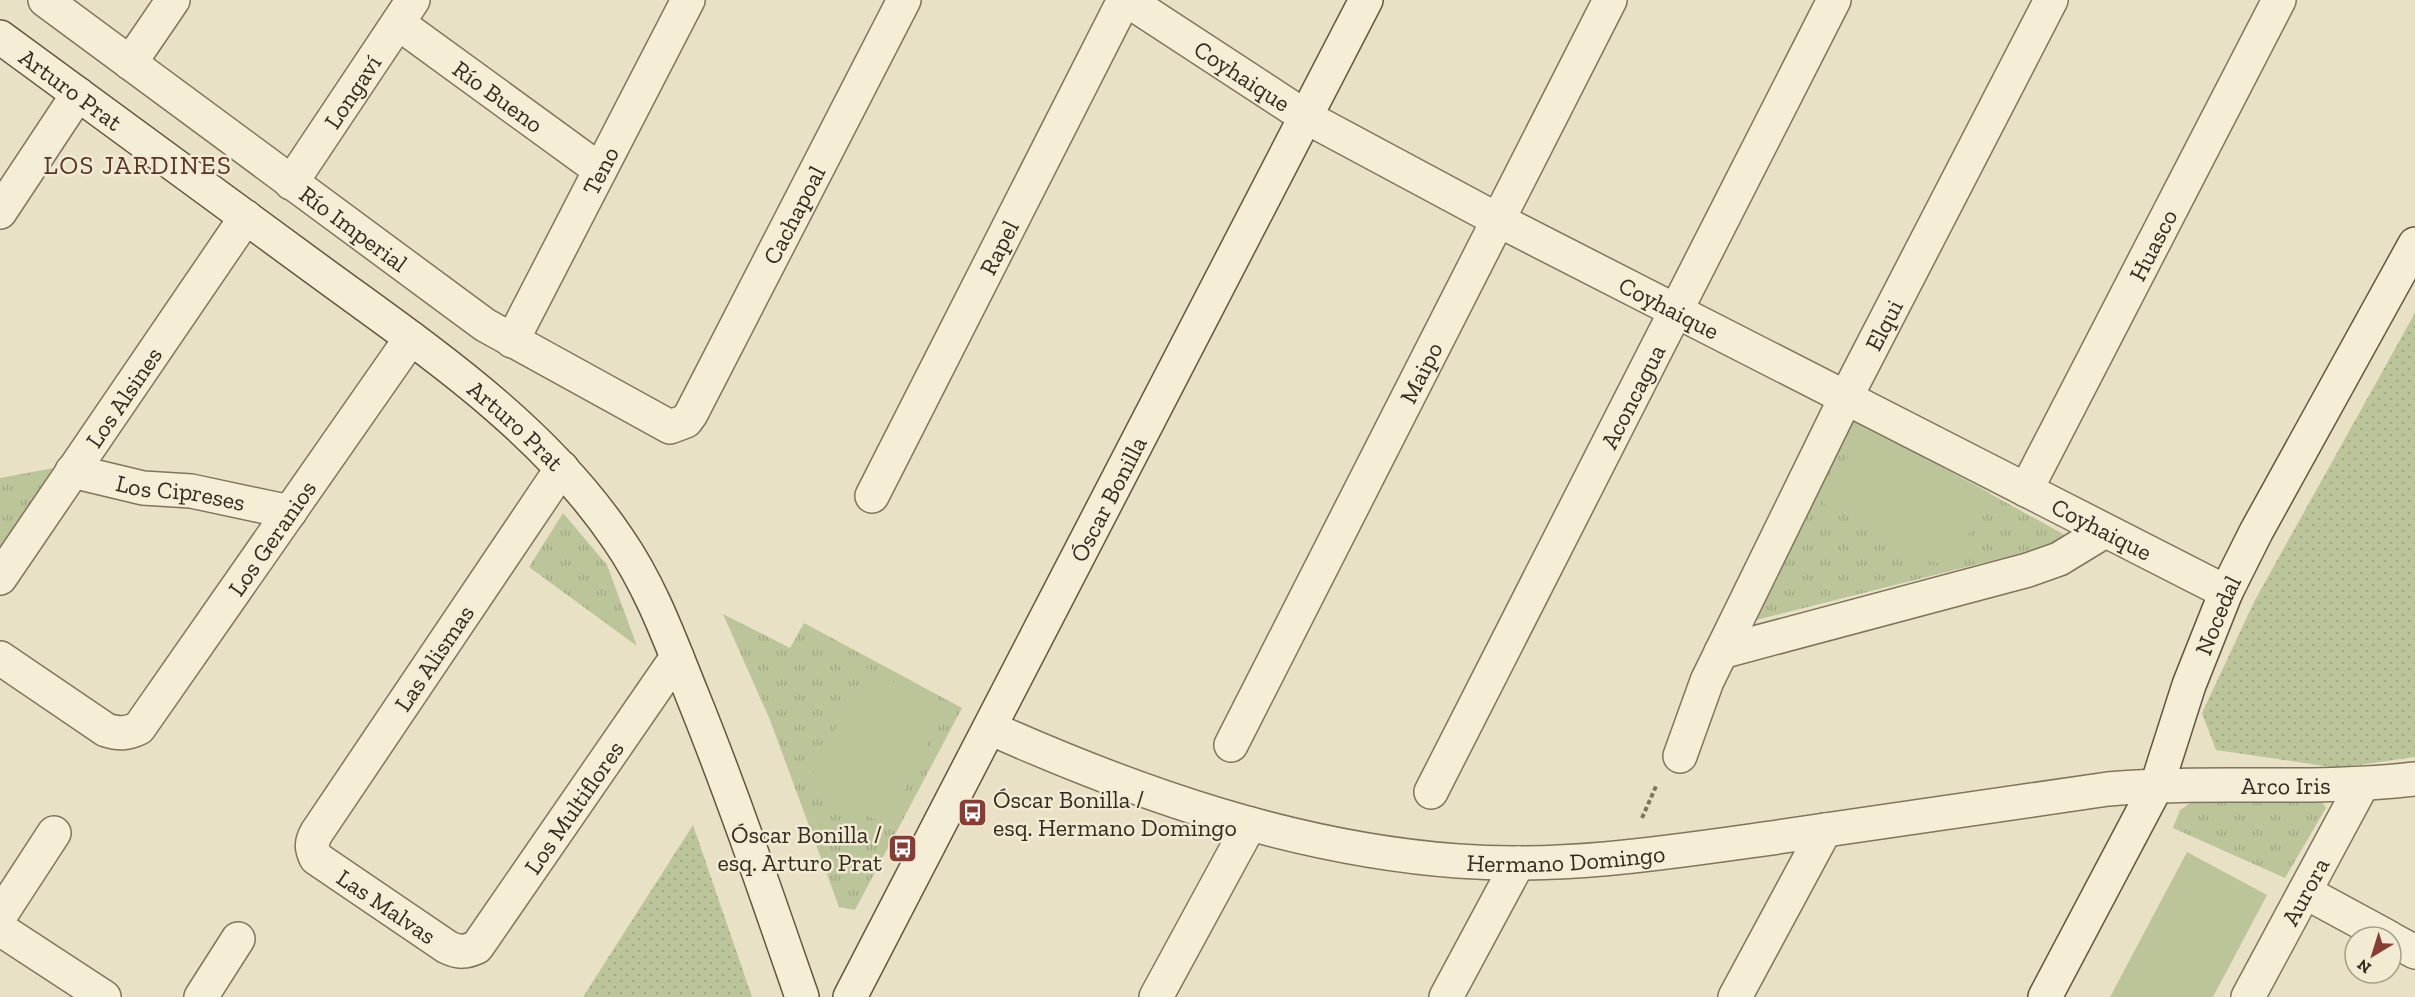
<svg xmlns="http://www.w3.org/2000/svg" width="2415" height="997" viewBox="0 0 2415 997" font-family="'Zilla Slab',serif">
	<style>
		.grass { fill: url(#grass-tufts) }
		.park { fill: url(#park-dots) }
		.garden { fill: #bcc59a }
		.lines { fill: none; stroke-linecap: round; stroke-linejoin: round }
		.street-casing { stroke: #81745d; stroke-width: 36 }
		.secondary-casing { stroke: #635540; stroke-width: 36 }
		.path { stroke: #81745d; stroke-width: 4; stroke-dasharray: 4.5 3; stroke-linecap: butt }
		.street { stroke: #f4eed7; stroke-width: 33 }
		.secondary { stroke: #f4eed7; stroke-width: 33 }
		.labels { text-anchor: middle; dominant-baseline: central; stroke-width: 5; stroke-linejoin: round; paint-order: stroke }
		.street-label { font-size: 24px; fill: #332b1f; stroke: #f1ebd3 }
		.poi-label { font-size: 24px; fill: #332b1f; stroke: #f1ebd3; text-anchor: start }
		.neighbourhood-label { font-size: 26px; letter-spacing: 1.5px; fill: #5a3424; stroke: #f1ebd3 }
	</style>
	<defs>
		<pattern id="grass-tufts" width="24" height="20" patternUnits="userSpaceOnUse" patternTransform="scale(1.5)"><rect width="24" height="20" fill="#bcc59a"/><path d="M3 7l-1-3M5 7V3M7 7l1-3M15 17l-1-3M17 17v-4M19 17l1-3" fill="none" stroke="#a2a984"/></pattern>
		<pattern id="park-dots" width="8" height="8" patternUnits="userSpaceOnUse" patternTransform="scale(1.5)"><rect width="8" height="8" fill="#bcc59a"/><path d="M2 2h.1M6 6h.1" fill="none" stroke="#a2a984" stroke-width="1.8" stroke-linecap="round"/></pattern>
	</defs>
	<rect width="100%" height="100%" fill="#e8e1c5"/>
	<path class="grass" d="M1851,417l223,123 -322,81z
		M65,466l-65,94v-82z
		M563,513l44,52 30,81 -108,-79z
		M723,614l67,34 14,-25 158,85 -107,202 -16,-3 -69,-187z
		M2196,800h125l5,8 -41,70 -112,-50 7,-18z"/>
	<path class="park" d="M2415,313v444l-77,11 -122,-18 -14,-37 53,-113z
		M693,825l59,172h-169z"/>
	<path class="garden" d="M1864,426l126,67 -40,77 -127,-67z
		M867,668l79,41 -60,116 -79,-41z
		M2187,852l80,43 -54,102h-103z"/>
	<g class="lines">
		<defs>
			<g id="street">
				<path id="s1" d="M45,0l440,325 185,102 16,-6 5,-7 213,-414"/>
				<path id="s2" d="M1127,0l179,117 192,103 728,372"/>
				<path id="s3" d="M398,23l202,147"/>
				<path d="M130,63l43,-63"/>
				<path id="s4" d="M291,183l122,-183"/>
				<path d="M0,212l78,-118"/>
				<path id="s5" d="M512,341l176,-341"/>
				<path id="s6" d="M562,468l-245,364c-6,10 -6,16 -1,26l131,89c12,6 19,5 30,0l200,-290"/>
				<path id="s7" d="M72,471l71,17 48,3 99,21"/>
				<path id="s8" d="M2026,490l253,-490"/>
				<path id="s9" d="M872,496l252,-496"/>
				<path id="s10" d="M0,578l246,-361"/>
				<path d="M1721,652l307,-82 31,-11 46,-28"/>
				<path id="s11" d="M0,658l106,72c13,4 21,4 33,-2l272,-390"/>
				<path id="s12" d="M990,728c148,66 305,121 468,133 108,8 213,-9 320,-24 110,-16 220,-32 330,-48 102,-9 205,2 307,-10"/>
				<path id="s13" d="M1231,745l379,-745"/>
				<path id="s14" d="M1680,756l27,-75 139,-284 205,-397"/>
				<path id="s15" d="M1431,792l403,-792"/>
				<path d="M2305,892l83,45"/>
				<path d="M0,916l54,-83"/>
				<path d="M0,929l104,68"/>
				<path d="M2391,939l24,13"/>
				<path d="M201,997l37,-58"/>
				<path d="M1156,997l94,-173"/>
				<path d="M1446,997l72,-134"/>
				<path d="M1735,997l90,-167"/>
				<path id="s16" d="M2248,997l114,-212"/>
			</g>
			<g id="secondary">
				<path id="s17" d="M0,37c105,77 210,154 315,231 109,80 226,157 303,271 34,49 53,104 75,158 40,99 74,199 109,300"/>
				<path id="s18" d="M850,997l516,-997"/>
				<path id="s19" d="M2045,997l112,-212 32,-100 37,-93 30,-60 159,-288"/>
			</g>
		</defs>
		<use href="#street" class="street-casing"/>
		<use href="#secondary" class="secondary-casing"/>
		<path class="path" d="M1642,818l15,-34"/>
		<use href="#street" class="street"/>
		<use href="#secondary" class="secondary"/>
	</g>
	<defs>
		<symbol id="bus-square" viewBox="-11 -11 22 22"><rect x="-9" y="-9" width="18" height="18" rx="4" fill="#893c34" stroke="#f1ebd3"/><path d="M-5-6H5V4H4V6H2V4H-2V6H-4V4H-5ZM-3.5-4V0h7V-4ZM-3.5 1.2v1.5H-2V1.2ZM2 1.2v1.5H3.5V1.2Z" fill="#fff"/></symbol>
	</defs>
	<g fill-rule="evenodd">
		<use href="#bus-square" x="956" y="796" width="33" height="33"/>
		<use href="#bus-square" x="886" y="832" width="33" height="33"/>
	</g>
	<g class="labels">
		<g class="street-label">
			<text stroke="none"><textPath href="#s2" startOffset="138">Coyhaique</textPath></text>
			<text stroke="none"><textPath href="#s17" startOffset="88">Arturo Prat</textPath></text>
			<text stroke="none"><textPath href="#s4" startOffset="110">Longaví</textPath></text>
			<text stroke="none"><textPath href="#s3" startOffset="124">Río Bueno</textPath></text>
			<text stroke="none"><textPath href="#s5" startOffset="192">Teno</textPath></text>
			<text stroke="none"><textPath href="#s1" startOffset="1008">Cachapoal</textPath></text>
			<text stroke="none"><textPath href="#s1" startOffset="384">Río Imperial</textPath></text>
			<text stroke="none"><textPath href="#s8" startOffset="276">Huasco</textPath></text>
			<text stroke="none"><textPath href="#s9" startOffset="279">Rapel</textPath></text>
			<text stroke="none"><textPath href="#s2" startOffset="624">Coyhaique</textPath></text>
			<text stroke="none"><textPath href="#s14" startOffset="477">Elqui</textPath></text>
			<text stroke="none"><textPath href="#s13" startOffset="418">Maipo</textPath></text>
			<text stroke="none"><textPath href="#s15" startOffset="444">Aconcagua</textPath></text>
			<text stroke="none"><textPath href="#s10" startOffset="219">Los Alsines</textPath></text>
			<text stroke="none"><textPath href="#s17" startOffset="646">Arturo Prat</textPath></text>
			<text stroke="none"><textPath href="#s7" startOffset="111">Los Cipreses</textPath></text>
			<text stroke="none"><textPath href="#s18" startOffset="561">Óscar Bonilla</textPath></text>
			<text stroke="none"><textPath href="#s2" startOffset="1110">Coyhaique</textPath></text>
			<text stroke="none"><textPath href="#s11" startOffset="394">Los Geranios</textPath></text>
			<text stroke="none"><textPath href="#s19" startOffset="420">Nocedal</textPath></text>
			<text transform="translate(434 658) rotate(-56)">Las Alismas</text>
			<text stroke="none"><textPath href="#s12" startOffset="1322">Arco Iris</textPath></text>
			<text stroke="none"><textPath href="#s6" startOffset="826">Los Multiflores</textPath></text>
			<text stroke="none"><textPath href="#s12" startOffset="597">Hermano Domingo</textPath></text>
			<text stroke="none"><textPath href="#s16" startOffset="120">Aurora</textPath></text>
			<text stroke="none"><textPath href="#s6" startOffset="552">Las Malvas</textPath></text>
		</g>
		<g class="poi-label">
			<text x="993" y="799">Óscar Bonilla /<tspan x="993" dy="28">esq. Hermano Domingo</tspan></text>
			<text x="882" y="834" text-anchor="end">Óscar Bonilla /<tspan x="882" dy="28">esq. Arturo Prat</tspan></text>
		</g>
		<g class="neighbourhood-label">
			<text x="138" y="165">LOS JARDINES</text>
		</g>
	</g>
	<g transform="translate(2373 955) rotate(218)"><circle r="28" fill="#f1ebd3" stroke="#a59e8b" stroke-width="1.5"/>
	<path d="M0-4.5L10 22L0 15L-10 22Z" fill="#893c34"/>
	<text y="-9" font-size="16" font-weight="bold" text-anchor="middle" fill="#332b1f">N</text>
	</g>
</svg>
